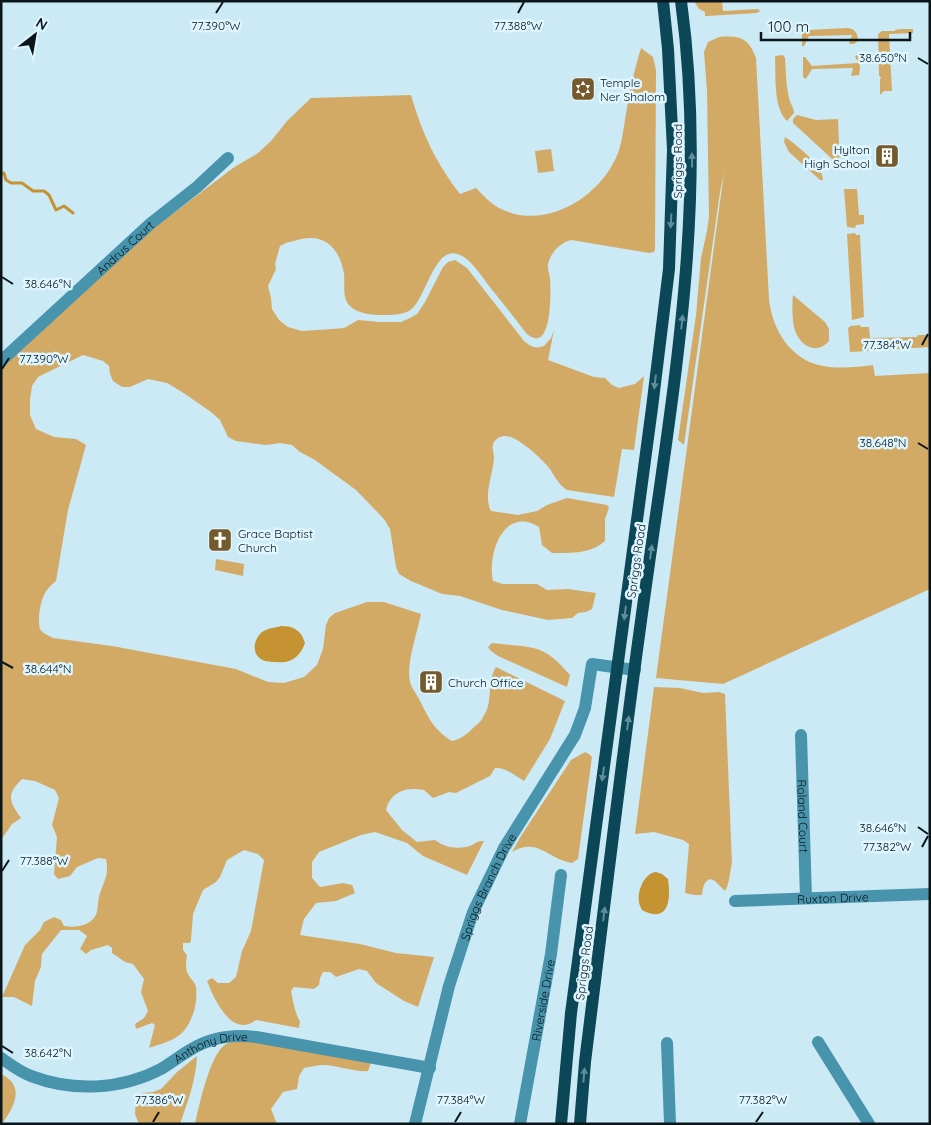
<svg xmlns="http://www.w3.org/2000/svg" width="931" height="1125" viewBox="0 0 931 1125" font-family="Quicksand,sans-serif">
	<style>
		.green { fill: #d3aa65 }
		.water { fill: #c59332 }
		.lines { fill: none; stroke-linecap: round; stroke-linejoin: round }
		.stream { stroke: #c59332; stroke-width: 3 }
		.minor { stroke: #4894ac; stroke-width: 12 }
		.major { stroke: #0c4757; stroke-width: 12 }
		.oneway { fill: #608d9a }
		.ticks { fill: none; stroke: #0b161a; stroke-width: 2 }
		.labels { text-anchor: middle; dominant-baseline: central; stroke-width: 5; stroke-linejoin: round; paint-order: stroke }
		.poi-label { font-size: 12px; fill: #0b161a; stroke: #def6ff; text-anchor: start }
		.street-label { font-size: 12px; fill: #0b161a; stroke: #def6ff }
		.ticks-label { font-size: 12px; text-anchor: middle; fill: #0b161a; stroke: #def6ff; stroke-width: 5; stroke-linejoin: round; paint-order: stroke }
	</style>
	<rect width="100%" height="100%" fill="#cceaf5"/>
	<path class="green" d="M694,1h28l1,10 35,-2 2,2 -3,2 -50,3h-2v-4l-6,-3z
		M848,28c7,1 10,5 10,13l-4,3h-5l3,-9 -39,1h-4l-5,10h-2v-12l5,-4z
		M901,29h12v4l-24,1 3,57h-8l-4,4v-16l1,-1 -2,-3 -1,-41 4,-3h13v-1z
		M719,37c22,-2 30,2 37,21l13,241c3,30 21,61 54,67 16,3 34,1 50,-1l2,11 55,-3v216l-207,95 -67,-6 68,-506 -4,20 -36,253 -6,-5 18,-125 5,-57 6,-27 2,-15 -2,-125 -3,-39 4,-10z
		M641,48l12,9 3,13 -1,179 -1,3 -5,1 -78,-13c-11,3 -20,12 -23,24 -1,5 2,10 2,15 1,14 2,78 -24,54 -12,-16 -25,-32 -37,-47 -6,-8 -12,-17 -19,-24 -35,-33 -41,37 -61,49 -8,4 -18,4 -26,4 -11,0 -25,-1 -33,-9 -8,-8 -5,-21 -6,-32 -4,-26 -20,-42 -47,-34 -6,2 -11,2 -17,6l-5,18 1,5 -8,17 3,12 1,11 7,11 9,7 14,4 30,-2 12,-1 14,-8 21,2h22l9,-4 7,-4 8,-12 18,-35 5,-5 7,-2 12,8 57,73c7,6 12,8 20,5l7,-8 3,-8 -6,30 46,17 11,1 7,7 7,3 16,-4 9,-8 -10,74 -12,-1 -8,48 -47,-7c-8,-5 -12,-13 -17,-21 -8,-10 -34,-35 -47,-33 -4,1 -7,3 -9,6 -3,6 0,10 0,16 -1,16 -11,38 -3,53l27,4 19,-4 10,-6 20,-7 40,7 2,3 -4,11v22c-14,13 -35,12 -53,12l-10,-8 -3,-18c-35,-22 -52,27 -46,54l10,3h34l10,6 21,-1 28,4 -4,16 -6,3 -8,1 -6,5 -24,2 -46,-10 -42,-14 -18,-2 -31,-13 -12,-7 -3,-7 -6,-38 -6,-10 -28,-29 -41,-30 -15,-8 -8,-7 -12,-2 -14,2 -30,-4 -8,-4 -8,-17 -9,-8 -29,-20 -15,-9 -19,-4 -18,8h-8l-9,-6 -3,-7 -1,-8 -6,-5 -20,-6 -45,22 -6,9 -2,14v15l6,14 18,8 22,2 10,6 -18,65 -12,71c-13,10 -15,20 -17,35 0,4 0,10 1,13 2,4 9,7 13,9l59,8 124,23 32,13 16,1 20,-6 13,-12 6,-16 3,-24 3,-7 6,-5 32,-11h17l37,12c-4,20 -15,49 -11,68 2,8 8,13 11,21 8,16 14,28 31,38 8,-2 14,-6 20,-12 4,-4 9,-7 11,-12 11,-15 3,-34 13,-50l69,34 -15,38 -26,42c-9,-5 -18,-14 -29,-13l-5,8 -34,17 -7,-1 -16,6 -9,-8c-17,-3 -33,1 -38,20l16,20 15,12 18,-2c9,7 19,9 31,7 7,-1 10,-7 18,-6l-17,34 -44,-19 -16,-13 -32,-11 -14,3 -42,17 -7,10v16l8,9 23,-4 9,2 3,8 -19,8 -20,2 -12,16 -4,16 60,9 36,9 38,4 -16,50 -14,-6 -28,-18 -9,-12 -8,-2 -23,8 -6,-5h-7l-3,6 -1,7 -5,4 -20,-2 -3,4c1,6 5,26 9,30l-1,7 -43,-8c-24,19 -42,-21 -49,-39l5,-3 6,5h11l7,-6 6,-26 9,-20 13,-71 -6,-6 -14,-4 -17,10 -7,17 -4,5 -13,8 -10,24 -2,26 -1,3h-7v7l4,5c-1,6 -2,14 1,19 2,5 7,7 8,13 1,9 0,19 -3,27 -9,25 -21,26 -44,34l6,-23 -3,-2 -16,6 -1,-5 9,-6 4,-7 -7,-19 3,-13 -11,-15 -8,-2 -13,-9v-5l-4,-3 -17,5 -5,4 -6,-5 7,-13 -8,-6h-18l-19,24 -1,13 -6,14 -3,25 -18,-9h-12l23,-52 15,-15 4,-8 10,-5 7,3 3,6c11,2 29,0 33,-14 1,-6 1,-13 3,-19 5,-14 9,-19 6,-34l-8,-1 -21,9 -7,9 -12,3 -4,-5 3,-37 -5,-12 7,-27 -4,-8 -20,-9 -13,-2c-16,16 -13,22 -1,39l-9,6 -11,16v-471l149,-138 83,-63 25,-15 13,-12 16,-20 24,-23 100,-3c11,38 25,68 49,99l16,-6c7,7 15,16 23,20 46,24 102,-11 119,-55 5,-14 6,-30 9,-45 3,-21 8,-40 14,-60z
		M859,54l1,15 -1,6 -8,1 2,-8 -41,1 -6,10 -3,-2v-20h2l7,9 46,-3 -3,-7z
		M783,55l2,3c1,14 1,27 4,40 1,6 5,9 5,15l-7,8c-14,-13 -11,-46 -12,-65z
		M797,115l19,5 22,-1 2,49h-2l-7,-10 -38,-35v-4z
		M785,137c12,8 38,29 38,43h-3l-31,-28 -5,-10z
		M551,149l3,22 -16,2 -3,-22z
		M844,189h13l2,26h5v9l-8,1 -1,3 -8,-1z
		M855,233l1,2h4l4,82 -12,3 -5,-86z
		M793,295l32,27 4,7v12c-14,16 -31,3 -35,-14 -2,-9 -2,-23 -1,-32z
		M860,325l1,2h8l1,11 47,-1 1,-2h12v12l-80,5 -2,-24 3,-2z
		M216,559l28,5 -1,12 -28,-6z
		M492,643c40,5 50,-1 78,32l-3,12 -69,-31 -7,-5 -3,-4z
		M654,687l26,1 23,5 16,-1 6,2 7,169c-2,8 -3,23 -7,28l-10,-10 -5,-2c-7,3 -7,9 -8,16h-8l-9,-2 4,-49 -6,-4 -29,-8 -19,2z
		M585,752l4,2 3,3 -14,102 -6,4c-25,-4 -34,-26 -60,-11l9,-16 50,-76z
		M237,1042h17l117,21 -3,8c-9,2 -33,-6 -44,-6 -7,0 -14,2 -20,3l-5,8 -2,13 -14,3 -12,17 6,15h-82c4,-18 15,-71 31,-80 3,-2 8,-2 11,-2z
		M197,1056c-1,24 -9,45 -17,68h-41l-4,-10 1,-16 6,-5 11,-1 8,-3 16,-17z
		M1,1074c25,12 13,33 1,50z"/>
	<path class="water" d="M281,626c13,0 20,4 24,17 -5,14 -14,21 -29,19 -5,0 -11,0 -15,-3 -10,-7 -7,-20 1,-27 6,-4 12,-4 19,-6z
		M656,872l6,2 6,5c3,21 1,45 -26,31 -1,-3 -3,-5 -3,-8 -2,-10 5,-29 17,-30z"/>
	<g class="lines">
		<path class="stream" d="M1,174l3,-1 2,7 5,3h11l11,8h11l5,4 7,15 8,-4 9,7"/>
		<g class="minor">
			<path id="s1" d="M1,361l149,-137 47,-37 31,-29"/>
			<path id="s2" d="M801,735l5,163"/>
			<path id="s3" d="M735,901l195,-7"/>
			<path d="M818,1042l51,82"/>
			<path d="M667,1043l3,81"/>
			<path id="s4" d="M1,1058c10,7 19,14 30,18 42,16 90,14 130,-7 10,-6 19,-13 29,-19 21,-13 42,-16 66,-13l174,31"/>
			<path id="s5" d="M415,1124l34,-138 24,-74 31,-64 71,-113 10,-27 7,-44 43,6"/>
			<path id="s6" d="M520,1124l31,-170 10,-79"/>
		</g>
		<path class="major" d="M561,1124l10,-111 81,-605 17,-139 4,-119 -5,-101 -5,-48
			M580,1124l5,-62c20,-161 39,-323 62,-484 27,-194 61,-381 34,-577"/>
	</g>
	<defs><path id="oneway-solid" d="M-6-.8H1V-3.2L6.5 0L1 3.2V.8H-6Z" transform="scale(1.25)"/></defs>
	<g class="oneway">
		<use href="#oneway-solid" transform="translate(692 160) rotate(-91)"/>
		<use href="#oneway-solid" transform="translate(671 221) rotate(93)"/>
		<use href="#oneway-solid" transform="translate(682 322) rotate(-84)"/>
		<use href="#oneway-solid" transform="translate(655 382) rotate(97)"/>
		<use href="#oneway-solid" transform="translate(651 552) rotate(-82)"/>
		<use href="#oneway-solid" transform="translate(625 613) rotate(97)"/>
		<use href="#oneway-solid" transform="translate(628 723) rotate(-83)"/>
		<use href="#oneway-solid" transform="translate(603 774) rotate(98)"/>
		<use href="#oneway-solid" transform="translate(604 914) rotate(-83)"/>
		<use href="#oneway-solid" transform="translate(584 1075) rotate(-85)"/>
	</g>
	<path class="ticks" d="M216,13l7,-11M518,13l6,-11M918,58l10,6M2,277l11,7M922,345l6,-11M2,369l7,-11M918,443l10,6M2,662l11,6M918,827l10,7M922,847l6,-11M2,871l7,-11M2,1046l11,7M153,1122l6,-10M455,1122l6,-10M756,1122l7,-10"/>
	<defs>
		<symbol id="synagogue-square" viewBox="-11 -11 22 22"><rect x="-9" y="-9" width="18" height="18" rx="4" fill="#745a2c" stroke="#def6ff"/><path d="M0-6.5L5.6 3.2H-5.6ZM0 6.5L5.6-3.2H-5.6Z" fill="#fff"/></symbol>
		<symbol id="building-square" viewBox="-11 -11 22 22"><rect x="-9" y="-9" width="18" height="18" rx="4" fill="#745a2c" stroke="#def6ff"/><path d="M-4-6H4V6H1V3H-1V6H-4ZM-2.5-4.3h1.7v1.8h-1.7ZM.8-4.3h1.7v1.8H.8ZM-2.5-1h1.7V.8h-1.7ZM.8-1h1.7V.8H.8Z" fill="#fff"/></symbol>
		<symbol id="church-square" viewBox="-11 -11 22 22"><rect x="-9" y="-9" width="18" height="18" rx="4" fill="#745a2c" stroke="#def6ff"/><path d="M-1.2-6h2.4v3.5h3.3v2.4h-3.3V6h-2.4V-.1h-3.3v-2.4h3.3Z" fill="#fff"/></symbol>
	</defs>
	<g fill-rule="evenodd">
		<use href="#synagogue-square" x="569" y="75" width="28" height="28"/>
		<use href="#building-square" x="873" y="142" width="28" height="28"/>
		<use href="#church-square" x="206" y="526" width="28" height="28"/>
		<use href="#building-square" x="417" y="668" width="28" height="28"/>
	</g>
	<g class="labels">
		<g class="poi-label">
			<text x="600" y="82">Temple<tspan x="600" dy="14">Ner Shalom</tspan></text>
			<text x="870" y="149" text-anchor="end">Hylton<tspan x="870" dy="14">High School</tspan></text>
			<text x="238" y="533">Grace Baptist<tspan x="238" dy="14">Church</tspan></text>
			<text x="448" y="682">Church Office</text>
		</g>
		<g class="street-label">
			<text transform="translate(677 161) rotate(-90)">Spriggs Road</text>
			<text stroke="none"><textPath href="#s1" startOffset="168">Andrus Court</textPath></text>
			<text transform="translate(636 561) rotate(-82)">Spriggs Road</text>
			<text stroke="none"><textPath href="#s2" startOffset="81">Roland Court</textPath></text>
			<text stroke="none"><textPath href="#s5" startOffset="249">Spriggs Branch Drive</textPath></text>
			<text stroke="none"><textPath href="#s3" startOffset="98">Ruxton Drive</textPath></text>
			<text transform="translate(584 963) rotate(-83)">Spriggs Road</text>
			<text stroke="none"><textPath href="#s6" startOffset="126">Riverside Drive</textPath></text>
			<text stroke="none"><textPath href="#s4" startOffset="225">Anthony Drive</textPath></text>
		</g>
	</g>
	<g class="ticks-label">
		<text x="216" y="30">77.390°W</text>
		<text x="518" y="30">77.388°W</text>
		<text x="883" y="62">38.650°N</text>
		<text x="48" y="288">38.646°N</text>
		<text x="887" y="349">77.384°W</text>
		<text x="44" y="363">77.390°W</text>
		<text x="883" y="447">38.648°N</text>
		<text x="48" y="673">38.644°N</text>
		<text x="883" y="832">38.646°N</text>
		<text x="887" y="851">77.382°W</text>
		<text x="44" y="865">77.388°W</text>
		<text x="48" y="1057">38.642°N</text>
		<text x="159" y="1104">77.386°W</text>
		<text x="461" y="1104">77.384°W</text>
		<text x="763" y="1104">77.382°W</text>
	</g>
	<rect width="931" height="1125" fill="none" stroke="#0b161a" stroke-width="5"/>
	<g transform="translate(35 35) rotate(31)" stroke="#def6ff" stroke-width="4" paint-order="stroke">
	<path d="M0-4L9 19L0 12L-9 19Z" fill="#0b161a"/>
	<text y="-8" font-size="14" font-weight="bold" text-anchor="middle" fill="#0b161a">N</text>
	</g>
	<path d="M761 32v8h149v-8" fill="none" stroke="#0b161a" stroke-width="2.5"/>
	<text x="768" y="32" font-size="15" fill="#0b161a" stroke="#def6ff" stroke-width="4" paint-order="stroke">100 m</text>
</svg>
